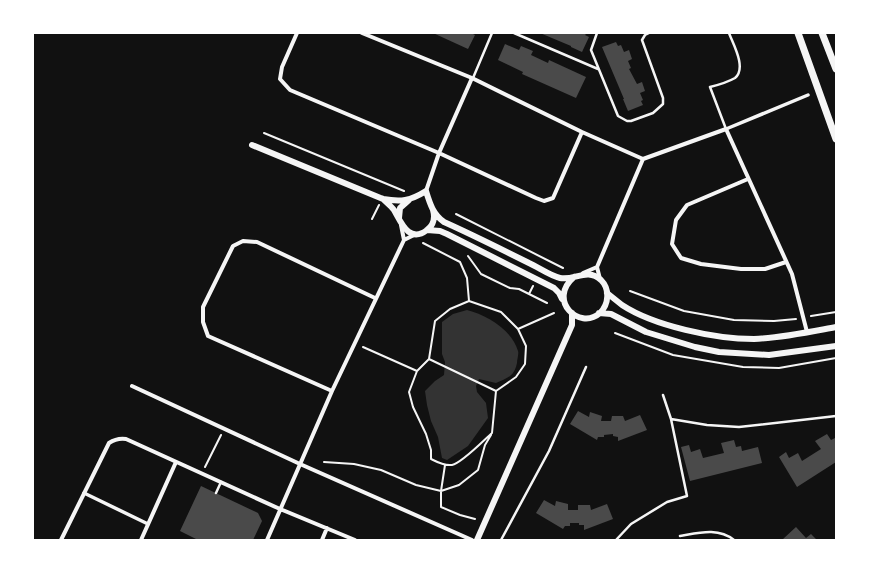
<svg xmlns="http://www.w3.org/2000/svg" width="869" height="573" viewBox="0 0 869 573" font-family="'Exo 2',sans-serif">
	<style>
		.water { fill: #333 }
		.building { fill: #4a4a4a }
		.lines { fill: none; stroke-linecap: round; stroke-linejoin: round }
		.path { stroke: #f5f5f5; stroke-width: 2 }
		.service { stroke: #f5f5f5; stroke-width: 2.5 }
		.pedestrian { stroke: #f5f5f5; stroke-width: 3.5 }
		.minor { stroke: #f5f5f5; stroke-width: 4 }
		.tertiary { stroke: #f5f5f5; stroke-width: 6 }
		.secondary { stroke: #f5f5f5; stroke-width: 7 }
	</style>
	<rect width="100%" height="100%" fill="#111"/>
	<path class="water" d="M467,310c20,5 45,20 51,41 1,3 -1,8 -1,12 -1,5 -3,10 -7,13 -4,3 -10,5 -14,7l-17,-4 -3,7 1,6 9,11 2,15 -20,28 -21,14 -5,-2 -4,-21 -7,-16 -4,-16 -2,-14 10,-10 9,-6 1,-13 -3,-8v-32l11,-8z"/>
	<path class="building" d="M433,33h38l4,2 -7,14z
		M540,33h45l1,1 -1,1 4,2 -7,15 -11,-5v-1z
		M616,42l2,4 3,-1 3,7 5,-2 3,9 -4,2 3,7 -2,1 8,15 5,-2 3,9 -5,2 3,7 -2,1 2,4 -15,6 -5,-12h1l-22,-52z
		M505,44l14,6 2,-4 12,5 -2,4 17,8 1,-3 37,17 -10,21 -54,-24 1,-2 -25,-12z
		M578,411l11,6 1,-5 12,4 -1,5h10l1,-5h11l2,5 15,-6 7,15 -29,11v-4l-5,-1v-2l-9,1v2h-6l-1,3 -27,-16z
		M827,434l4,6 4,-2 1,1v23l-39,25 -18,-30 7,-5 3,6 9,-5 4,8 19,-12 -6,-8z
		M734,440l2,7 5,-1 1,5 16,-4 4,16 -72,18 -9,-34 8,-2 2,7 9,-3 3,9 21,-5 -3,-10z
		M201,486l57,27 4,8 -9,19h-55l-18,-9z
		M544,500l11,6 1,-5 12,3v6h10v-5h12l1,5 16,-6 6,15 -29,11v-5h-5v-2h-9v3h-5l-2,3 -27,-16z
		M796,527l10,11 5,-4 6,6h-32l-2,-1z"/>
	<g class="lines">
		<path class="path" d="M264,133l140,58
			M456,214l107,54
			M372,219l7,-14
			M423,243l37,19 7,16 2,23
			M468,256l13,18 29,14 9,1 28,14
			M630,291l54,20 50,9 40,1 22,-2
			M529,294l4,-8
			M469,301l32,11 17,17 8,17 -1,18 -9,13 -20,14 -4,42c-8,7 -30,30 -40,32 -8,1 -15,-3 -21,-6v-9l-5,-16 -13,-27 -4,-15 8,-21 12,-12 6,-38 15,-12z
			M811,316l25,-4
			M518,329l36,-16
			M615,333l58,22 70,12 36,1 57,-10
			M363,347l54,24
			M429,359l67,32
			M324,462l30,2 27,6 35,15 25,6 18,-6 19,-15 7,-25 6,-10
			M445,465l-4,26v16l19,8 15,4
			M205,467l16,-32"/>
		<path class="service" d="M514,33l84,36
			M597,33l-6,17 27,66 9,5h4l22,-8 10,-9v-6l-21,-58 3,-5 4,-2
			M473,78l19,-45
			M726,129l-16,-42c8,-2 18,-5 25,-9 12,-10 -2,-34 -6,-45
			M671,419l36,6 32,2 97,-11
			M216,493l5,-11
			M680,536c18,-3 38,-9 54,4
			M501,540l48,-89 37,-84
			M616,540l15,-16 36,-22 20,-6 -16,-77 -8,-24"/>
		<path class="pedestrian" d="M726,129l82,-34
			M84,493l64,31"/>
		<path class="minor" d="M297,33l-15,34 -2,12 10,11 149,63 97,45 8,3 9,-3 29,-66
			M362,33l110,45 110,54 61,27 83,-30 66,145 15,58
			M748,179l-61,26 -11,15 -4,24 9,14 20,6 40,5h24l21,-7
			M426,191l13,-38 33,-75
			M401,225l3,15
			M404,240l12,-6
			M583,273l14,-6
			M600,279l-3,-12 46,-108
			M132,386l168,78 172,76
			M332,391l-124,-55 -5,-14v-15l30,-61 10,-5 14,1 118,56
			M61,540l48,-97c6,-4 10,-5 17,-4l154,70 75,31
			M141,540l35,-78
			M267,540l65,-149 72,-151
			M322,540l5,-12"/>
		<path class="tertiary" d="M252,145l131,54c18,3 27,2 43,-8 4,13 7,23 18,31 29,13 57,27 85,41 9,4 22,13 31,15 15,3 27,-11 41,2 9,9 8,24 -1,33 -21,18 -53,-13 -26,-36
			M383,199c4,4 8,7 11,11 7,12 15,34 33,20 7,-5 8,-13 6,-20
			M399,218l1,-10 9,-8
			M427,230l13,1 7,3 107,54 5,5 3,6
			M607,293c5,4 10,8 15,12 32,21 93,34 132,34 27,-1 55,-7 82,-12
			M599,313l12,1 35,18 49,15 24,5 50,3 67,-9
			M477,540l95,-215v-12"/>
		<path class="secondary" d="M798,33l38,106
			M822,33l14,36"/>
	</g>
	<rect width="869" height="573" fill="none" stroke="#ffffff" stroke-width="68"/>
</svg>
